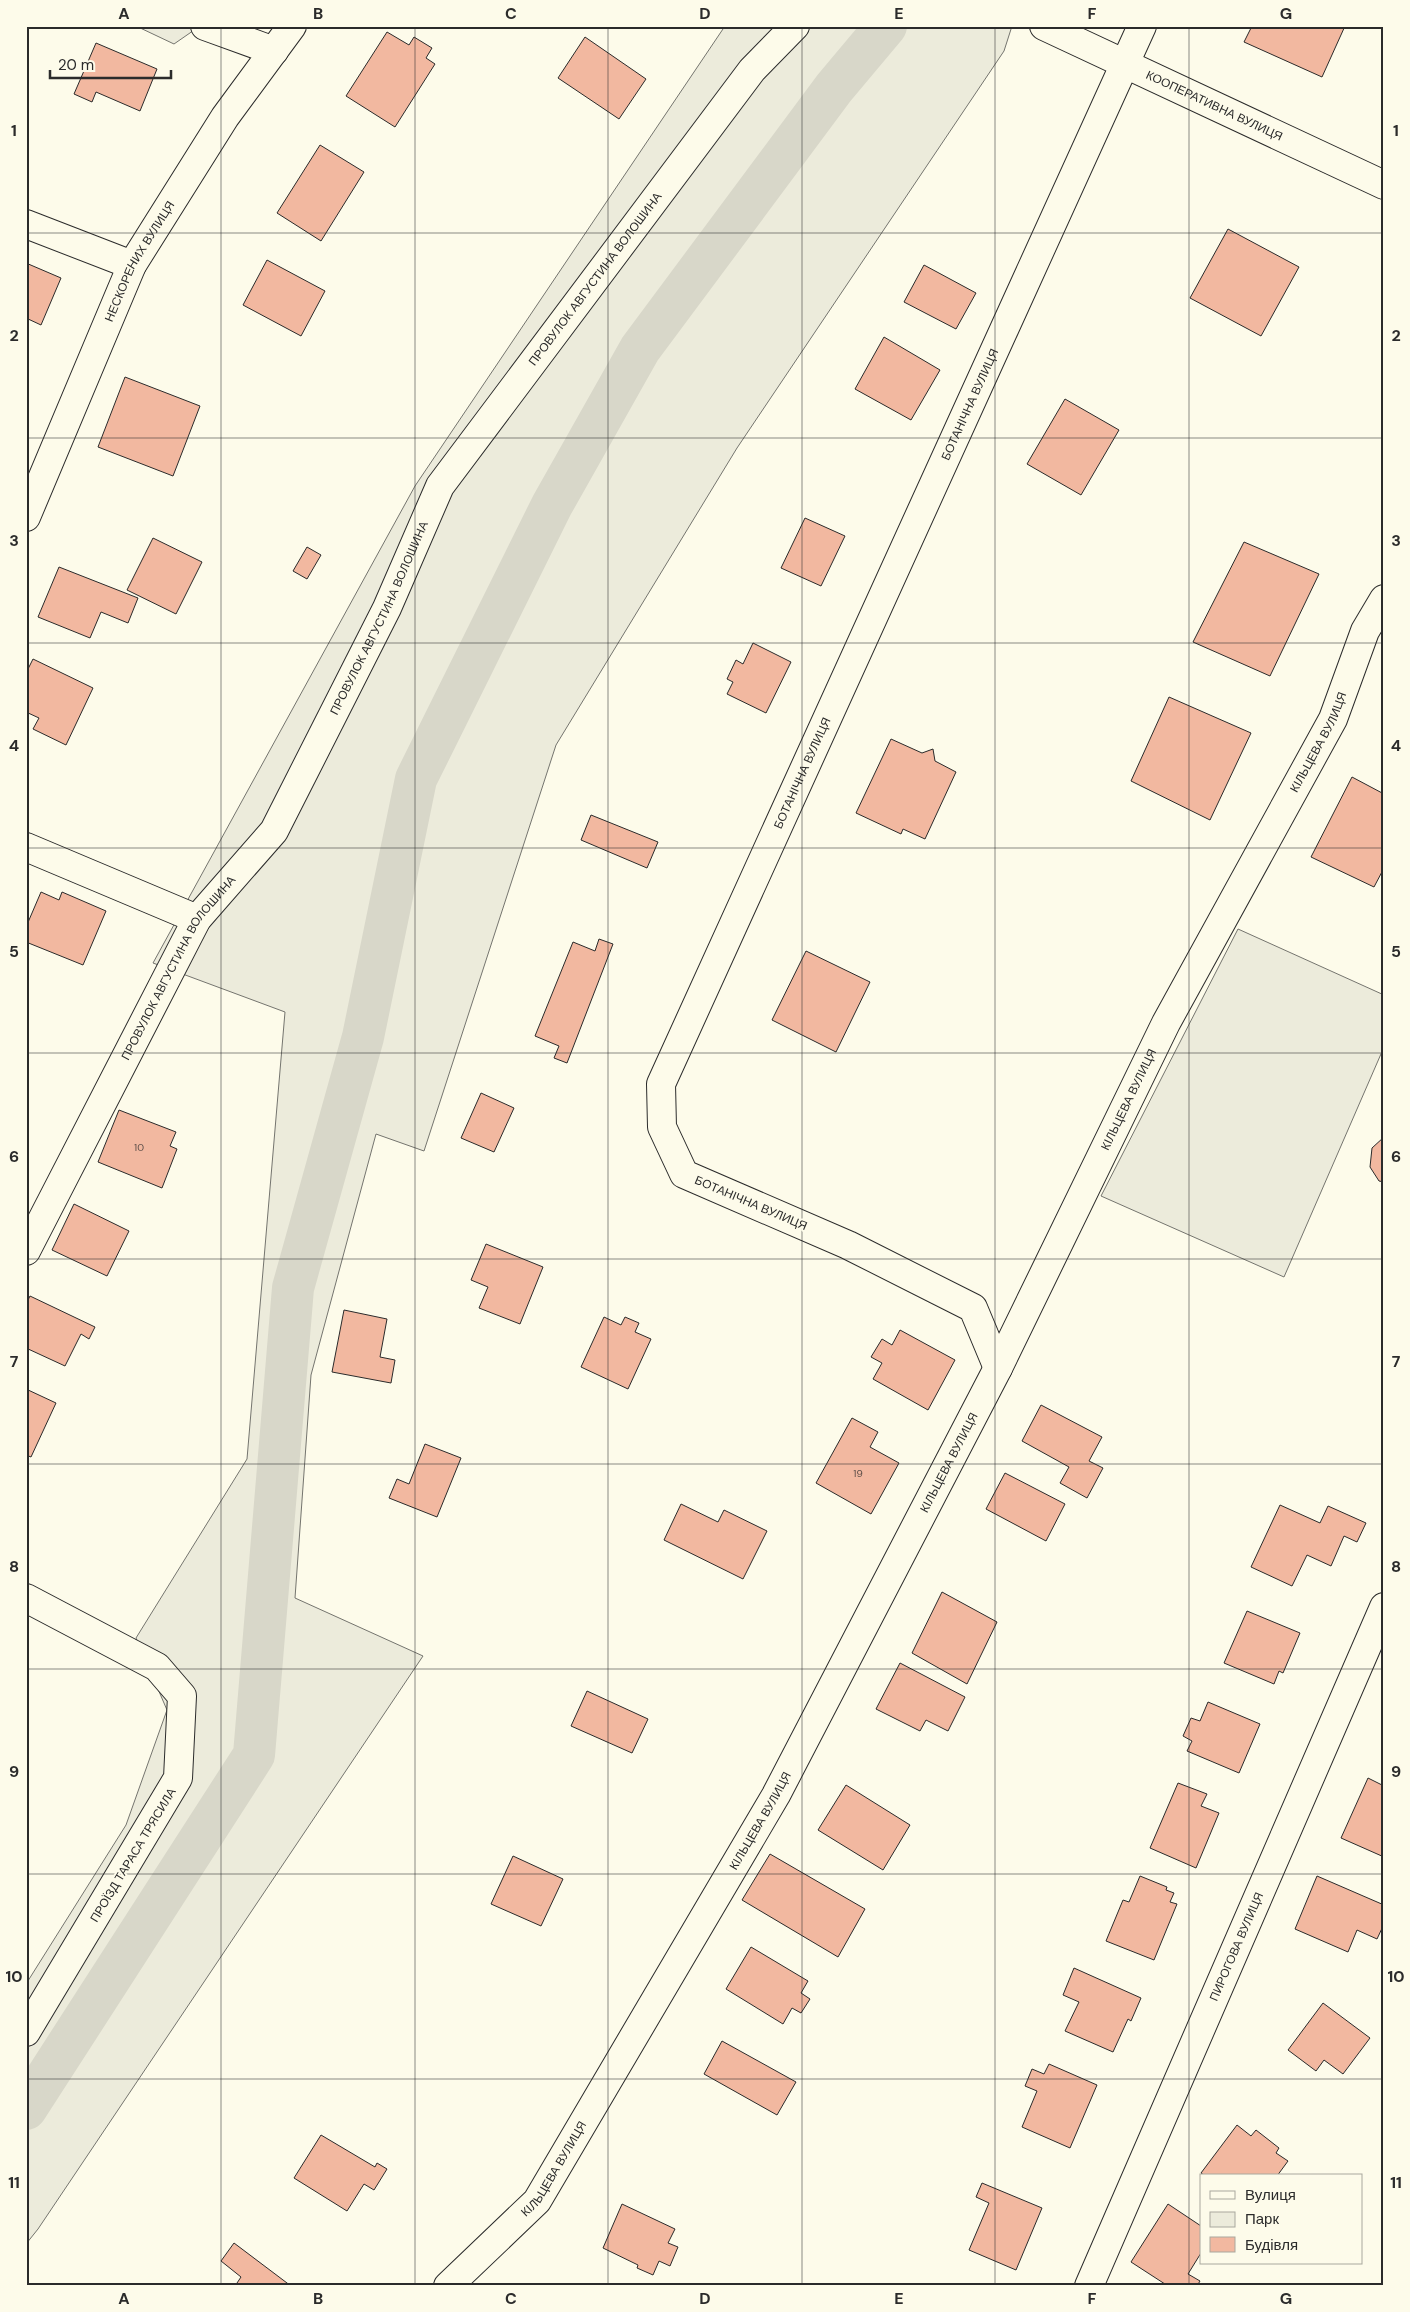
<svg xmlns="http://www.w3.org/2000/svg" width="1410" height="2312" viewBox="0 0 1410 2312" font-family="'DM Sans',sans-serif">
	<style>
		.green { fill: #ecebdb; stroke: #74746e }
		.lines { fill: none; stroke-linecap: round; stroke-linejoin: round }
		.canal { stroke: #d8d7c9; stroke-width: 42 }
		.building { fill: #f2b8a0; stroke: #2b2b2b }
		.minor-casing { stroke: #2b2b2b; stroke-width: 30 }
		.tertiary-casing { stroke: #2b2b2b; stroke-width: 30 }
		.minor { stroke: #fdfbea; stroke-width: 28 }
		.tertiary { stroke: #fdfbea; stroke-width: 28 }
		.grid { fill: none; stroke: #2b2b2b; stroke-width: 1; stroke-opacity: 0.55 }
		.labels { text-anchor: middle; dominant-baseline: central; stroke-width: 4; stroke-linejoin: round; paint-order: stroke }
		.number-label { font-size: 10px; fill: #5d4e48 }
		.street-label { font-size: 12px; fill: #2b2b2b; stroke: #fdfbea }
		.neatline { fill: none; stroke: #2b2b2b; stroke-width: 2 }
		.grid-label { font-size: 16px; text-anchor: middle; font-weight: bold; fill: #2b2b2b }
	</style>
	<rect width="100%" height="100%" fill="#fdfbea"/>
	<path class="green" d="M136,26h64l-26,18z
		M725,26h287l-8,25 -267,397 -181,297 -132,406 -48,-17 -65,241 -16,223 128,58 -385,573 -12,15v-260l100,-159 41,-115 -31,-72 111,-179 38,-447 -132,-49 262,-477z
		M1238,929l146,66v52l-100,230 -183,-81z"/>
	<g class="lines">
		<path class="canal" d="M26,2109l228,-354 39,-467 70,-251 53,-258 136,-274 88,-156 194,-261 52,-62"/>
	</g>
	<path class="building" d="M1252,26h93l-23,51 -78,-35z
		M387,32l22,13 5,-8 18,11 -6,10 9,6 -40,63 -49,-31z
		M585,37l61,42 -27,40 -61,-41z
		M96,43l61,26 -17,42 -44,-19 -4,10 -18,-8z
		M320,145l44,27 -43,69 -44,-28z
		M1228,229l71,38 -38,69 -71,-38z
		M267,260l58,31 -24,45 -58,-31z
		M26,263l35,15 -20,47 -15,-7z
		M924,265l52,28 -20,36 -52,-27z
		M884,337l56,33 -29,50 -56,-31z
		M125,377l75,29 -27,70 -75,-29z
		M1065,399l54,31 -38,65 -54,-31z
		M805,518l40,18 -24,50 -40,-18z
		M153,538l49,24 -26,52 -49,-24z
		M1244,542l75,32 -49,102 -77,-34z
		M307,547l14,8 -14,24 -14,-8z
		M59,567l79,31 -10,25 -27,-11 -11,26 -52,-21z
		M753,643l38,19 -25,51 -39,-19 6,-12 -6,-3 9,-19 7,4z
		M33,659l60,29 -27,57 -33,-16 6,-11 -13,-6v-39z
		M1169,697l82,36 -41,87 -79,-39z
		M891,739l31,14 11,-4 2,12 21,11 -31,67 -22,-10 -2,5 -45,-21z
		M1352,777l32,17v74l-10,19 -63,-30z
		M591,815l67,27 -11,26 -66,-28z
		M41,892l18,8 3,-8 44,19 -23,54 -57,-23v-15z
		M599,939l14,5 -46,119 -13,-5 5,-12 -24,-10 38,-94 22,9z
		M806,951l64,31 -34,70 -64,-32z
		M481,1093l33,15 -20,44 -33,-14z
		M119,1110l57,22 -6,14 7,3 -15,39 -64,-26z
		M1384,1137v45l-5,-1 -9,-14 2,-19z
		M74,1204l55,27 -22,45 -55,-26z
		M486,1244l57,23 -23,57 -41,-16 9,-21 -17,-7z
		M30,1296l65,31 -6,12 -8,-5 -16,32 -39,-18v-44z
		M344,1310l43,9 -7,38 15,3 -4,23 -59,-11z
		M604,1317l17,8 4,-8 14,6 -4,9 16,7 -23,50 -47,-22z
		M900,1330l55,30 -27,50 -55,-31 9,-16 -11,-6 11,-18 10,6z
		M26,1389l30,14 -25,54 -5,-2z
		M1041,1405l61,32 -13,24 14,7 -16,30 -27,-15 9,-16 -47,-26z
		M852,1418l26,14 -8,15 29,16 -28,51 -55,-31z
		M425,1444l36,14 -24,59 -48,-19 8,-19 12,5z
		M1005,1473l60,31 -19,37 -60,-32z
		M681,1504l37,18 6,-12 43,21 -24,48 -79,-39z
		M1280,1505l40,18 8,-17 38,17 -9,19 -13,-6 -13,30 -24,-11 -15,31 -41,-19z
		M942,1592l55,30 -30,62 -55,-31z
		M1247,1611l53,22 -17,40 -4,-2 -5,13 -50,-21z
		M900,1663l65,34 -17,34 -22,-11 -6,11 -44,-22z
		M587,1691l61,28 -16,34 -61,-27z
		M1208,1702l52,22 -21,49 -52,-22 5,-10 -9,-5 8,-18 9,3z
		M1368,1778l16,8v71l-43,-19z
		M1178,1783l29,11 -6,12 18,7 -23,55 -46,-20z
		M846,1785l64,40 -27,45 -65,-40z
		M770,1854l95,55 -27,48 -96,-57z
		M513,1856l50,23 -22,47 -50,-22z
		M1140,1876l27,11 -1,3 8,3 -4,9 7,2 -23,56 -48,-19 17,-41 6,2z
		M1317,1876l67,29v19l-7,15 -20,-9 -9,22 -53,-23z
		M751,1947l57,34 -7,12 9,6 -9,14 -9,-5 -9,16 -57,-35z
		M1074,1968l67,30 -10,23 -3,-2 -15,33 -48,-21 14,-29 -16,-7z
		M1323,2003l47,35 -27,36 -19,-14 -8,11 -28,-21z
		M722,2041l74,41 -19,33 -73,-41z
		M1049,2064l48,21 -27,63 -48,-21 15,-36 -12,-5 7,-17 12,5z
		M1237,2125l14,11 5,-6 23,18 -3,5 12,8 -11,15h-72l-4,-3z
		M321,2135l54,32 2,-4 10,6 -13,21 -10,-6 -17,27 -53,-33z
		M982,2183l60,25 -26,62 -47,-20 20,-47 -13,-6z
		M622,2204l53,25 -7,14 10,4 -8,19 -11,-5 -6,14 -16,-7 1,-3 -35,-17z
		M1168,2204l33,22v27l-13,21 12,7 -3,5h-29l-37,-24z
		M234,2243l57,43h-56l6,-9 -20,-16z"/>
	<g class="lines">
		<defs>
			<g id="minor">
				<path d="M205,26l69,25"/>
				<path d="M26,224l106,41"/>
				<path d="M26,847l171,72"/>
				<path id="s1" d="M26,1251l171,-332 77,-88 113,-223 53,-122 312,-416 43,-44"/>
				<path id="s2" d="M998,1368l-25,-60 -125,-63 -164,-71 -22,-47 -1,-43 481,-1058"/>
				<path d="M26,1598l131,69 25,29 -4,82 -152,254"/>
				<path id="s3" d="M448,2286l89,-85 239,-406 222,-427 168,-345 167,-304 32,-88 19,-32"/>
				<path id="s4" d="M1089,2286l295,-679"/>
			</g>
			<g id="tertiary">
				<path id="s5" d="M1044,26l340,159"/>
				<path id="s6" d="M26,517l106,-252 93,-148 67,-91"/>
			</g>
		</defs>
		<use href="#minor" class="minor-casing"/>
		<use href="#tertiary" class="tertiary-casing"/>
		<use href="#minor" class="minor"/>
		<use href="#tertiary" class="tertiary"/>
	</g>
	<path class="grid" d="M221,26v2260M415,26v2260M608,26v2260M802,26v2260M995,26v2260M1189,26v2260M26,233h1358M26,438h1358M26,643h1358M26,848h1358M26,1053h1358M26,1259h1358M26,1464h1358M26,1669h1358M26,1874h1358M26,2079h1358"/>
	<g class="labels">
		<g class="number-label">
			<text x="139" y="1147">10</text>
			<text x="858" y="1473">19</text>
		</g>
		<g class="street-label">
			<text stroke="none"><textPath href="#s5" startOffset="188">КООПЕРАТИВНА ВУЛИЦЯ</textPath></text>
			<text stroke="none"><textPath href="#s6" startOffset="280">НЕСКОРЕНИХ ВУЛИЦЯ</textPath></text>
			<text stroke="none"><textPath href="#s1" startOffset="1132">ПРОВУЛОК АВГУСТИНА ВОЛОШИНА</textPath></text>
			<text stroke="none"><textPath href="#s2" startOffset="1225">БОТАНІЧНА ВУЛИЦЯ</textPath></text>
			<text stroke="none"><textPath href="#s1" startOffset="728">ПРОВУЛОК АВГУСТИНА ВОЛОШИНА</textPath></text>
			<text stroke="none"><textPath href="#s3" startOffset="1779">КІЛЬЦЕВА ВУЛИЦЯ</textPath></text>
			<text stroke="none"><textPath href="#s2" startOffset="820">БОТАНІЧНА ВУЛИЦЯ</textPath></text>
			<text stroke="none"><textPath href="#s1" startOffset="322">ПРОВУЛОК АВГУСТИНА ВОЛОШИНА</textPath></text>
			<text stroke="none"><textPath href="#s3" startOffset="1374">КІЛЬЦЕВА ВУЛИЦЯ</textPath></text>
			<text transform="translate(751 1203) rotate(23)">БОТАНІЧНА ВУЛИЦЯ</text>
			<text stroke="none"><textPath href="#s3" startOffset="969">КІЛЬЦЕВА ВУЛИЦЯ</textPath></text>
			<text stroke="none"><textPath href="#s3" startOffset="564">КІЛЬЦЕВА ВУЛИЦЯ</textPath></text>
			<text transform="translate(133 1855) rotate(-59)">ПРОЇЗД ТАРАСА ТРЯСИЛА</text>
			<text stroke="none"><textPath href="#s4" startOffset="370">ПИРОГОВА ВУЛИЦЯ</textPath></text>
			<text stroke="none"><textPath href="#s3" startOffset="159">КІЛЬЦЕВА ВУЛИЦЯ</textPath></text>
		</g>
	</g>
	<rect width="1410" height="2312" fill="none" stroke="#fdfbea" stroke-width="55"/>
	<rect x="1200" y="2174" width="162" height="90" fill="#fdfbea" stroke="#a9a89e"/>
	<rect x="1210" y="2191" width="25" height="8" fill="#fdfbea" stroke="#a9a89e"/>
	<text x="1245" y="2200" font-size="15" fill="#2b2b2b">Вулиця</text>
	<rect x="1210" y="2212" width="25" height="15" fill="#ecebdb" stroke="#a9a89e"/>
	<text x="1245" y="2224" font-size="15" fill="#2b2b2b">Парк</text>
	<rect x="1210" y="2237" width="25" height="15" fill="#f2b8a0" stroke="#a9a89e"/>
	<text x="1245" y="2250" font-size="15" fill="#2b2b2b">Будівля</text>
	<path d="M50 70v8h121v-8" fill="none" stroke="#2b2b2b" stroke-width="2.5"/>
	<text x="58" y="70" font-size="15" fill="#2b2b2b" stroke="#fdfbea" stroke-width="4" paint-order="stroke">20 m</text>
	<rect x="28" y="28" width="1354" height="2256" class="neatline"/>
	<g class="grid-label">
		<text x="124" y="19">A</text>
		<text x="318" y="19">B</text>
		<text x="511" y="19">C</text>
		<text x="705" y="19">D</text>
		<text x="899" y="19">E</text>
		<text x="1092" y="19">F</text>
		<text x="1286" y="19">G</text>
		<text x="14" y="136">1</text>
		<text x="1396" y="136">1</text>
		<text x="14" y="341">2</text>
		<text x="1396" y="341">2</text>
		<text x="14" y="546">3</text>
		<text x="1396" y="546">3</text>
		<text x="14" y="751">4</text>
		<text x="1396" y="751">4</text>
		<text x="14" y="957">5</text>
		<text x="1396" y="957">5</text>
		<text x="14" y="1162">6</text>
		<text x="1396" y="1162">6</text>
		<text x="14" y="1367">7</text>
		<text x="1396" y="1367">7</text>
		<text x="14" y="1572">8</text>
		<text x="1396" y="1572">8</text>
		<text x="14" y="1777">9</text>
		<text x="1396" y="1777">9</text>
		<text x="14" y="1982">10</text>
		<text x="1396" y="1982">10</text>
		<text x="14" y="2188">11</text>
		<text x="1396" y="2188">11</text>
		<text x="124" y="2304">A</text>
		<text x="318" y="2304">B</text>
		<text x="511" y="2304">C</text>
		<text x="705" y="2304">D</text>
		<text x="899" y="2304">E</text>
		<text x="1092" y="2304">F</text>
		<text x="1286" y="2304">G</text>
	</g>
</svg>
